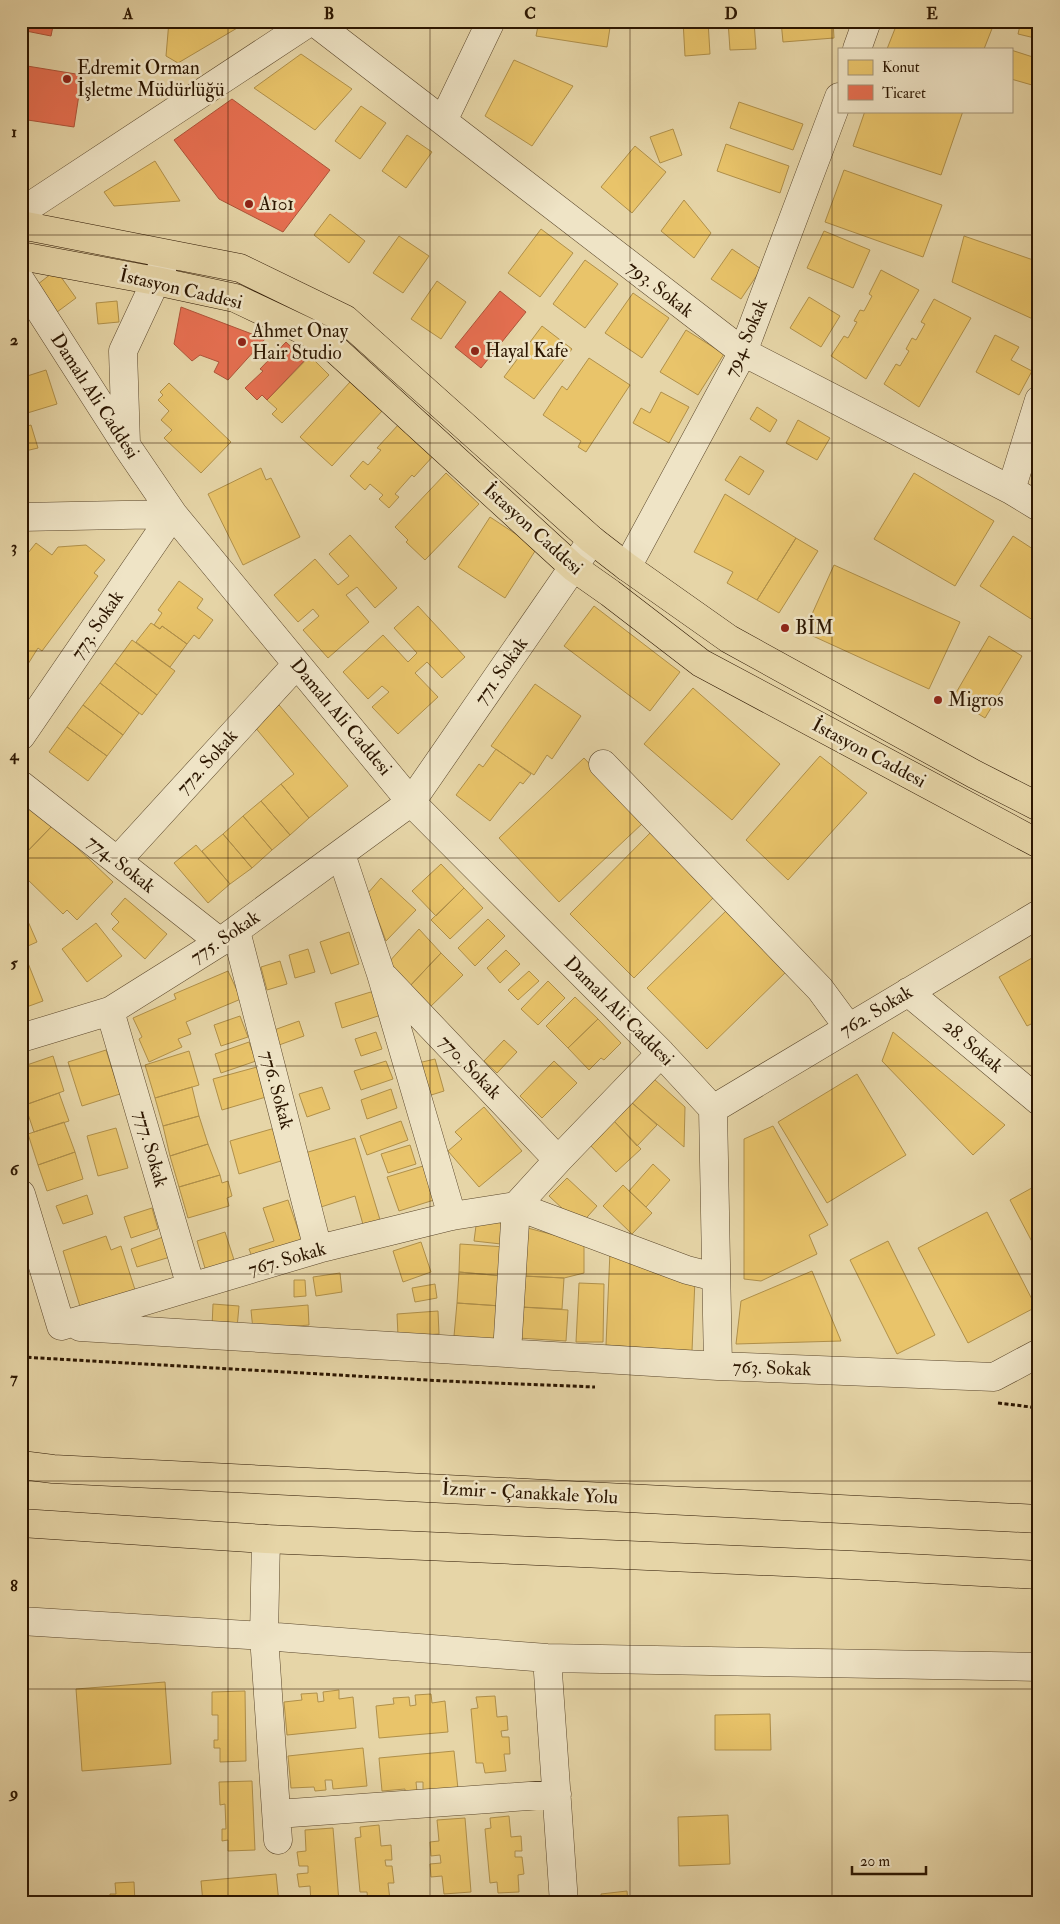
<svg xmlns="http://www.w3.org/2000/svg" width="1060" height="1924" viewBox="0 0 1060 1924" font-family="'IM FELL Double Pica',serif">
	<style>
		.homes { fill: #e9c46a; stroke: #b0904a }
		.shops { fill: #e76f51; stroke: #af5439 }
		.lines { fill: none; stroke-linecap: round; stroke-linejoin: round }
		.minor-casing { stroke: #5a462a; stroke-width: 29 }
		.major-casing { stroke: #2c1600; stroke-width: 29 }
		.highway-casing { stroke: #2c1600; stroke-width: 29 }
		.path { stroke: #2c1600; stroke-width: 3; stroke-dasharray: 4 2.5; stroke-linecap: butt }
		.minor { stroke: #efe4c6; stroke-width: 28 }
		.major { stroke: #e6d5a7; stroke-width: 28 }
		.highway { stroke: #e6d5a7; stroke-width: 28 }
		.grid { fill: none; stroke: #2c1600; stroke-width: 1; stroke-opacity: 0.55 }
		.poi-dot { fill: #8f2418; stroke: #efe4c6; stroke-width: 2 }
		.labels { text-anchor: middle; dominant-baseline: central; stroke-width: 5; stroke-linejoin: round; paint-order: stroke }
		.poi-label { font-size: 19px; fill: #2c1600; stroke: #efe4c6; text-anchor: start }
		.street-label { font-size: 19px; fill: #2c1600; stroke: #efe4c6 }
		.neatline { fill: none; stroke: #2c1600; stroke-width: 2 }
		.grid-label { font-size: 16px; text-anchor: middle; font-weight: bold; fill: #2c1600 }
	</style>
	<rect width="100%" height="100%" fill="#e6d5a7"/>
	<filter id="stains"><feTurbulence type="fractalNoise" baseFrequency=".004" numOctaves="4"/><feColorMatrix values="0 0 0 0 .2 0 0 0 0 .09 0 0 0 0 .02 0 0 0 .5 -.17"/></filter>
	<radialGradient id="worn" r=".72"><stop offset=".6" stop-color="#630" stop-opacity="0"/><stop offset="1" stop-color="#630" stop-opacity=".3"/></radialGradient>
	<path class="homes" d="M169,21h80l-71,42 -12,-7z
		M539,21h72l-4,26 -71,-11z
		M683,21h25l2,33 -25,2z
		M728,21h26l2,28 -26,1z
		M781,21h52l1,17 -51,4z
		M898,21h97l-11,28h-97z
		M1021,21h18v18l-21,-5z
		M1011,50l28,9v28l-28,-8z
		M301,54l51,35 -37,41 -61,-42z
		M514,60l59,26 -41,60 -47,-30z
		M739,102l64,22 -10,26 -63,-22z
		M361,106l25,17 -26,36 -25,-18z
		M865,111h98l-22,64 -88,-29z
		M673,129l9,26 -22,8 -10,-26z
		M407,135l25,17 -26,36 -24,-17z
		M726,144l63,22 -9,27 -63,-22z
		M635,146l31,26 -34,41 -31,-26z
		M155,161l25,40 -66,5 -10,-14z
		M844,170l98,35 -19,52 -98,-35z
		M684,200l27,33 -17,25 -33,-27z
		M330,214l35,27 -16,22 -35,-28z
		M541,229l32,24 -33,44 -32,-24z
		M824,231l46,19 -17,38 -46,-20z
		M399,236l30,20 -26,37 -30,-20z
		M964,236l75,26v47l-4,11 -83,-38z
		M732,249l29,20 -20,30 -30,-20z
		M585,260l33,24 -33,44 -32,-24z
		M56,270l20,28 -23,17 -20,-27z
		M881,270l38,20 -53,89 -35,-23 13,-20 4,2 9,-16 -3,-1 6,-11 4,1 8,-15 -3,-2z
		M437,281l29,21 -25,37 -30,-20z
		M633,293l36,25 -27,40 -37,-25z
		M809,297l31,19 -19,31 -31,-19z
		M934,299l37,19 -52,89 -35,-23 12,-20 4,2 9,-15 -3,-2 6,-11 4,2 9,-16 -4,-2z
		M117,301l2,21 -21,2 -2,-21z
		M542,326l30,23 -38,50 -30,-22z
		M686,330l38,24 -26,41 -38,-23z
		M995,335l24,12 -8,13 21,11 -13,24 -43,-23z
		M310,356l19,19 -47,48 -10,-9 5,-5 -10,-9z
		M589,358l41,27 -44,67 -8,-5 3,-6 -38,-26 19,-29 5,4z
		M46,370l11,34 -33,10 -3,-9v-27z
		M350,382l32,29 -50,55 -32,-29z
		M169,383l62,59 -30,31 -37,-35 8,-8 -11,-10 8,-9 -11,-11 5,-5 -3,-3z
		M661,392l28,15 -20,36 -36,-20 8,-15 9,5z
		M757,407l20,13 -7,12 -20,-13z
		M798,420l32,18 -13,22 -31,-17z
		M399,424l35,31 -20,22 -2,-2 -17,19 4,3 -10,11 -10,-9 4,-4 -13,-11 -5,6 -15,-14 13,-15 5,4 13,-15 -4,-2z
		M31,425l7,23 -17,4v-24z
		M740,456l24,15 -15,24 -24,-15z
		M261,468l5,12 5,-2 29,59 -57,28 -35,-71z
		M446,473l33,31 -54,56 -19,-18 2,-2 -13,-13z
		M914,473l80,48 -39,65 -81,-47z
		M725,494l71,44 -39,62 -30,-17 6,-11 -39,-20z
		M490,517l47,31 -32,50 -47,-31z
		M350,535l47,53 -22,20 -18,-21 -11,8 23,27 -41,36 -25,-28 16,-14 -6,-7 -15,13 -24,-27 41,-36 23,26 11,-9 -20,-22z
		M1013,536l26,17v71l-59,-38z
		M796,538l22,13 -39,62 -22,-13z
		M36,543l16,12 6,-8 28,-2 19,15 -11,13 4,3 -56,75 -4,-3 -10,16 -7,-6v-103l3,3z
		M834,565l126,57 -31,67 -125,-57z
		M179,581l24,18 -6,9 16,12 -14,19 -5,-4 -7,9 -25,-18 -2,3 -6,-4 8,-12 -4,-3z
		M418,606l47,51 -23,21 -15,-16 -12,11 23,24 -40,37 -26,-27 17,-15 -7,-6 -14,13 -25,-27 40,-37 25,27 9,-9 -23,-25z
		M594,606l86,66 -30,39 -86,-65z
		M151,623l9,6 2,-3 25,18 -17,23 -34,-25z
		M989,636l33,20 -37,62 -32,-20z
		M132,640l43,31 -18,24 -42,-32z
		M115,663l42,32 -15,20 -42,-32z
		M100,683l39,30 -16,22 -40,-30z
		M535,684l46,32 -29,43 -5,-4 -13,20 -43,-29z
		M693,688l87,76 -48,56 -88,-76z
		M83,705l40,30 -16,21 -40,-29z
		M279,705l69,81 -39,32 -28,-34 13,-10 -40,-48z
		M67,727l40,29 -19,25 -39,-29z
		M496,749l35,25 -8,10 -3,-2 -30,39 -34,-26 23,-31 4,3z
		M820,756l47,37 -79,87 -42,-40z
		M584,758l60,64 -85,80 -60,-64z
		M281,784l28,34 -19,17 -29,-34z
		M21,797l32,28 -32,33z
		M261,801l29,34 -18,15 -29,-34z
		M243,816l29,34 -20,18 -29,-34z
		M53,825l60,57 -36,38 -10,-10 -4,4 -38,-37 3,-4 -7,-7v-8z
		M655,828l65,63 -86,87 -64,-64z
		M223,834l29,34 -22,16 -28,-33z
		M196,845l34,39 -22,19 -34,-40z
		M441,864l23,24 -28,28 -24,-25z
		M381,878l35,32 -30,31 -18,-48z
		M464,888l19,20 -33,31 -19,-19z
		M125,898l42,36 -22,25 -33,-30 7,-7 -8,-8z
		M730,907l60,61 -83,81 -60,-61z
		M23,910l14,32 -16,7v-38z
		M488,919l17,17 -30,30 -17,-18z
		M96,923l26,33 -35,26 -25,-33z
		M419,929l22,24 -32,34 -22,-23z
		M349,932l10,32 -28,10 -11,-32z
		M308,949l7,23 -20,6 -6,-23z
		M506,950l14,14 -20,19 -13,-15z
		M441,953l22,22 -35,34 -19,-22z
		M1039,954v66l-12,6 -28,-49z
		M26,958l17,43 -22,8v-49z
		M280,961l7,23 -20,6 -6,-23z
		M228,971l13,28 -55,23 5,12 -13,5 4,8 -33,15 -10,-23 3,-2 -9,-19 43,-19 -2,-5z
		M529,971l10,10 -21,19 -10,-10z
		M548,981l17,17 -27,27 -17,-16z
		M374,991l7,24 -39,13 -7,-25z
		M575,997l23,22 -30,29 -22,-22z
		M240,1016l8,21 -27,9 -7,-21z
		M598,1019l23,24 -17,17 -3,-2 -12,12 -21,-22z
		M299,1021l5,15 -25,9 -5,-15z
		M376,1032l6,17 -21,7 -6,-17z
		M893,1032l112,93 -32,30 -91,-94z
		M504,1040l13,12 -20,21 -13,-12z
		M249,1042l7,19 -35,12 -6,-19z
		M106,1050l14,44 -38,12 -14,-44z
		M189,1051l10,34 -44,13 -10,-33z
		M53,1056l11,35 -39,14 -4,-10v-28z
		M435,1059l9,32 -16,5 -10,-33z
		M386,1061l7,18 -32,11 -7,-19z
		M554,1061l23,22 -35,35 -22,-22z
		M257,1067l9,30 -44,13 -9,-31z
		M857,1074l49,81 -79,48 -49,-81z
		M654,1079l31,28 -1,40 -53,-45z
		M192,1087l7,29 -36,10 -8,-28z
		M322,1087l8,22 -23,8 -8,-23z
		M391,1089l6,19 -30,11 -6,-19z
		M59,1093l10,28 -35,11 -9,-27z
		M631,1102l26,23 -20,21 -23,-25z
		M484,1107l38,44 -43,36 -31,-36 14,-12 -7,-7z
		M199,1116l9,28 -38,12 -7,-30z
		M401,1121l7,19 -41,15 -7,-19z
		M614,1121l27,28 -25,23 -27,-28z
		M64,1122l11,30 -37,13 -10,-31z
		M773,1126l55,99 -19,10 8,19 -56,27 -17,-2v-140z
		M116,1128l12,40 -30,8 -11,-40z
		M275,1128l9,32 -45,14 -9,-33z
		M355,1138l26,85 -17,5 -9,-32 -34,11 -16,-54z
		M208,1144l12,31 -41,12 -9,-31z
		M410,1145l6,19 -28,9 -7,-19z
		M75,1152l8,27 -36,12 -9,-26z
		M653,1164l17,16 -24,27 -17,-16z
		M423,1166l11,34 -35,11 -12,-34z
		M220,1175l2,8 6,-2 4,15 -5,2 2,8 -41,12 -9,-31z
		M567,1178l30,28 -17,19 -31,-29z
		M1039,1184v71l-29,-55z
		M623,1185l29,28 -20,21 -29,-28z
		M87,1195l6,19 -30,10 -7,-18z
		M288,1200l17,50 -49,17 -7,-18 25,-8 -11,-33z
		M152,1208l6,21 -27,9 -7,-21z
		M987,1212l49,95 -68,36 -50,-95z
		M477,1218l27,3 -3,23 -27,-3z
		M524,1227l60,16v30l-20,5 -41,-2z
		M225,1232l11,34 -29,9 -10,-34z
		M106,1236l5,14 10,-4 16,50 -55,17 -19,-62z
		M163,1237l7,20 -33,10 -6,-18z
		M888,1241l47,94 -38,19 -47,-94z
		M421,1242l10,30 -28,10 -10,-31z
		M460,1244l46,3 -3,29 -44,-4z
		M610,1251l85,28 -3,72 -86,-6z
		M812,1271l29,70 -105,3 5,-43z
		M459,1272l44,4 -2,30 -44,-3z
		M340,1273l2,19 -26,4 -3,-19z
		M523,1276l41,2 -2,31 -41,-2z
		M294,1280h11l1,16 -12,1z
		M579,1283l25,1 -1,58h-27z
		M435,1284l2,14 -22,4 -3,-14z
		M457,1303l44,3 -3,34 -44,-4z
		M213,1304l26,2 -2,22 -25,-1z
		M308,1305l1,20 -56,5 -2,-20z
		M521,1307l47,3 -2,31 -48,-3z
		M438,1311l1,23 -41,2 -1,-22z
		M165,1682l6,82 -89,7 -6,-82z
		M339,1690v9l14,-2 3,31 -69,7 -3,-33 18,-2 -1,-6 16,-1 1,9 6,-1 -1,-9z
		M245,1691l1,70 -26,1v-14h-6v-8h4v-25h-6v-23z
		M431,1694l1,9 13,-2 3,31 -69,6 -3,-32 18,-2 -1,-6 16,-1 1,9 6,-1 -1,-10z
		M495,1696l2,21 10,-1 1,14 -7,1 1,6h7l1,17h-6l2,17 -21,2 -2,-10h-7l-5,-54 7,-1 -2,-11z
		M770,1714l1,36h-56v-35z
		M363,1748l4,38 -34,3 -1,-9h-7l1,10 -11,1 -1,-4 -23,1 -3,-32z
		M454,1751l4,38 -35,3v-10h-7l1,10 -12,2v-5l-23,2 -3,-33z
		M252,1781l3,69 -27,1v-11l-6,1v-12h4l-1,-25 -5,1 -1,-23z
		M728,1815l2,49 -51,2 -1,-49z
		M509,1816l2,21 10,-1 1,15h-7v6h7l2,17 -6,1 1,17 -21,1 -1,-11 -7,1 -5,-54 6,-1 -1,-10z
		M465,1818l6,74 -27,2 -2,-18 -11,1 -1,-13 11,-1 -1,-8 -9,1 -1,-14 9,-1 -2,-21z
		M379,1825l2,21 10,-1 1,15h-7l1,6h6l2,17h-6l2,17 -22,2 -1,-10h-7l-5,-54 6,-1 -1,-10z
		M333,1828l6,74 -28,1 -1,-17 -11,1 -2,-13 11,-1v-7h-9l-2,-14 9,-1 -1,-21z
		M276,1874l3,29h-76l-2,-22z
		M134,1882l1,21h-25v-9h6l-1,-11z
		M627,1891l1,12h-26l-1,-9z"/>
	<path class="shops" d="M21,21h33l-3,15 -30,-6z
		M21,65l61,10 -8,52 -53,-8z
		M232,99l98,71 -47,62 -64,-33 -45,-59z
		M500,291l26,21 -45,56 -26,-21z
		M181,307l84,32 -37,41 -14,-8 5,-10 -19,-7 -8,6 -18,-17z
		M286,342l19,18 -38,40 -5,-5 -5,5 -12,-12 18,-17 -3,-2z"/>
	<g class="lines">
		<defs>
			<path id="minor" d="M313,21l430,331 268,138 28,17
				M857,49l10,-28
				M443,121l48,-100
				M21,212l290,-191
				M21,281l105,164 47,69 238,288 250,251 52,56
				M126,444l-3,-93 42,-90
				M1011,490l28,-90
				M21,517l152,-3
				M627,567l116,-215 96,-255
				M21,736l152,-222
				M603,764l217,225 28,38
				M21,785l199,157
				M341,854l40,120 71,242
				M117,861l180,-197
				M236,931l82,318
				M385,978l173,182
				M908,992l131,109
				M110,1011l81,276
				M21,1038l89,-27 110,-69 191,-140 181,-262
				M713,1109l5,257 276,11 45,-24
				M713,1109l326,-195
				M21,1194l40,132
				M61,1326l257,-77 134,-33 64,-10 171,64 28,7
				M80,1327l638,39
				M507,1353l9,-147 42,-46 103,-107
				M266,1539l-2,97 14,204
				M21,1621l243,15 283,22 492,9
				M547,1658l17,245
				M277,1814l280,-20"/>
			<path id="major" d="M21,225l219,43 105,51 247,221 35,27 102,72 245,135 65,33
				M21,256l135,25 79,17 91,43 247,226 37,26 91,70 338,181"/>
			<path id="highway" d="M21,1465l32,4 986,50
				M21,1523l245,16 585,26 188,10"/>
		</defs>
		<use href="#minor" class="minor-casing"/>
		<use href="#major" class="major-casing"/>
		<use href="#highway" class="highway-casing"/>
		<path class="path" d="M21,1357l423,24 151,6
			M998,1403l41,5"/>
		<use href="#minor" class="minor"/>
		<use href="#major" class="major"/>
		<use href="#highway" class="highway"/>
	</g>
	<path class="grid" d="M228,21v1882M430,21v1882M630,21v1882M832,21v1882M21,235h1018M21,443h1018M21,651h1018M21,858h1018M21,1066h1018M21,1274h1018M21,1481h1018M21,1689h1018"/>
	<g class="poi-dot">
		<circle cx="67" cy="79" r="5"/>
		<circle cx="249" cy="204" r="5"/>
		<circle cx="242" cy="342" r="5"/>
		<circle cx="475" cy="351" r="5"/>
		<circle cx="785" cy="628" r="5"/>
		<circle cx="938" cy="700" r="5"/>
	</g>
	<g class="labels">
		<g class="poi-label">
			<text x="77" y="68">Edremit Orman<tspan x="77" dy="22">İşletme Müdürlüğü</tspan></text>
			<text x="259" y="204">A101</text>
			<text x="252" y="331">Ahmet Onay<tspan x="252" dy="22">Hair Studio</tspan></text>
			<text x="485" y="351">Hayal Kafe</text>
			<text x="795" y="628">BİM</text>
			<text x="948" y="700">Migros</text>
		</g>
		<g class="street-label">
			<text transform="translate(181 289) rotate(13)">İstasyon Caddesi</text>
			<text transform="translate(660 289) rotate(38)">793. Sokak</text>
			<text transform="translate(746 338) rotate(-67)">794. Sokak</text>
			<text transform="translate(95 396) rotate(57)">Damalı Ali Caddesi</text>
			<text transform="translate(533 529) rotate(42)">İstasyon Caddesi</text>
			<text transform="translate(97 625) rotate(-56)">773. Sokak</text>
			<text transform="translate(501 671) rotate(-55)">771. Sokak</text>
			<text transform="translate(341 717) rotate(50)">Damalı Ali Caddesi</text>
			<text transform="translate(869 753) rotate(28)">İstasyon Caddesi</text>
			<text transform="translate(207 762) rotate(-48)">772. Sokak</text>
			<text transform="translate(121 864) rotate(38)">774. Sokak</text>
			<text transform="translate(225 937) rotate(-34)">775. Sokak</text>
			<text transform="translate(619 1011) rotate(45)">Damalı Ali Caddesi</text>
			<text transform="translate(876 1011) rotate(-31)">762. Sokak</text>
			<text transform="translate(973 1046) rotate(40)">28. Sokak</text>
			<text transform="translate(470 1067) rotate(46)">770. Sokak</text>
			<text transform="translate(277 1090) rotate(75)">776. Sokak</text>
			<text transform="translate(151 1149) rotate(74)">777. Sokak</text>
			<text transform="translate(287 1259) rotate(-16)">767. Sokak</text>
			<text transform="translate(772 1368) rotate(2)">763. Sokak</text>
			<text transform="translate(530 1493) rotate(3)">İzmir - Çanakkale Yolu</text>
		</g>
	</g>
	<rect width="1060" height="1924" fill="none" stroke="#e6d5a7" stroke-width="55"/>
	<rect x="838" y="48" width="175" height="65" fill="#efe4c6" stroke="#a19277"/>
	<rect x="848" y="60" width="25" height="15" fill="#e9c46a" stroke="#a19277"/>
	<text x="882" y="72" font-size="15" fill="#2c1600">Konut</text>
	<rect x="848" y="85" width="25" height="15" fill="#e76f51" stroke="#a19277"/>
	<text x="882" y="98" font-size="15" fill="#2c1600">Ticaret</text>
	<path d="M852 1866v8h74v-8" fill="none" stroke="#2c1600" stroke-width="2.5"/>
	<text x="860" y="1866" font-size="15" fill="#2c1600" stroke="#efe4c6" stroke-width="4" paint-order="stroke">20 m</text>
	<rect x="28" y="28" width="1004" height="1868" class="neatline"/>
	<g class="grid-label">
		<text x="128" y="19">A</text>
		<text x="329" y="19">B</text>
		<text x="530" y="19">C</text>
		<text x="731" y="19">D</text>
		<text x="932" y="19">E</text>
		<text x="14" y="137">1</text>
		<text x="14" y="345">2</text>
		<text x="14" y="552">3</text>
		<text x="14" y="760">4</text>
		<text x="14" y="968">5</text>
		<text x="14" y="1175">6</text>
		<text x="14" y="1383">7</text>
		<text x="14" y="1591">8</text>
		<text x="14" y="1798">9</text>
	</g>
	<rect width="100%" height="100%" filter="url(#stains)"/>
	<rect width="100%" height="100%" fill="url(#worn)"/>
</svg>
